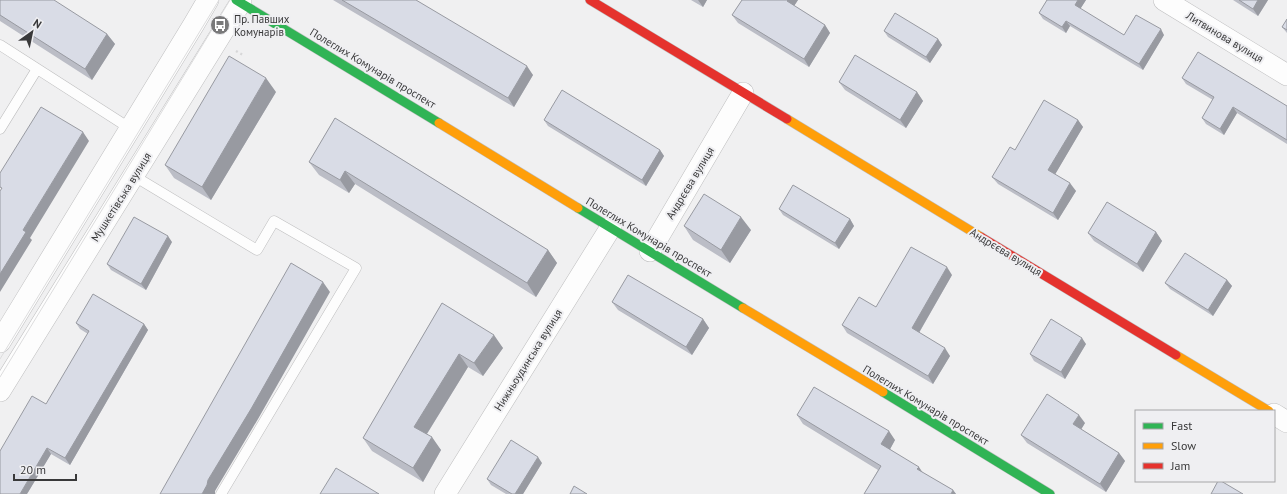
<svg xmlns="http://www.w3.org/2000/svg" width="1287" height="494" viewBox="0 0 1287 494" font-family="'PT Sans',sans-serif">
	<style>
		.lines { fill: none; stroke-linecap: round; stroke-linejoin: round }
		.lane-casing { stroke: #bebebf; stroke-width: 11 }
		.street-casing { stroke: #bebebf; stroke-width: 22 }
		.fast-casing { stroke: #bebebf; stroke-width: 10 }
		.slow-casing { stroke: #bebebf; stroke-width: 10 }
		.jam-casing { stroke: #bebebf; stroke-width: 10 }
		.path { stroke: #d7d7d8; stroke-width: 2.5; stroke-dasharray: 2 3; stroke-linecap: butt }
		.lane { stroke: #fdfdfd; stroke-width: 10 }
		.street { stroke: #fdfdfd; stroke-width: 21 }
		.fast { stroke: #30b455; stroke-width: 9 }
		.slow { stroke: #ff9f0a; stroke-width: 9 }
		.jam { stroke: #e5322d; stroke-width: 9 }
		.tram { stroke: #dcdcdd; stroke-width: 1 }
		.wall { fill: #bbbdc6 }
		.shaded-wall { fill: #989aa1 }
		.building { fill: #d9dce6; stroke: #989aa1 }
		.labels { text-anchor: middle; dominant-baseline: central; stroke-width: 4; stroke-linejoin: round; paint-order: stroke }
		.poi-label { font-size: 11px; fill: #39393a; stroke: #efeff2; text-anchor: start }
		.street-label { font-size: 11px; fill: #39393a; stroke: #efeff2 }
	</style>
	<rect width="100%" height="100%" fill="#f0f0f1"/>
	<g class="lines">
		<defs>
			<path id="lane" d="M0,45l131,84
				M0,129l37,-60
				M134,176l123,74 17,-29 82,47 -135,226"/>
			<path id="street" d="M1164,0l123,75
				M650,251l93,-158
				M0,342l194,-318 14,-24
				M0,391l241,-389
				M1274,414l13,8
				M445,494l166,-267"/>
			<path id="fast" d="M236,0l203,123
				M578,208l165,100
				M883,392l167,102"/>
			<path id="slow" d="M787,119l194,118
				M439,123l139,85
				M743,308l140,84
				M1176,355l93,56"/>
			<path id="jam" d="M590,0l197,119
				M981,237l195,118"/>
		</defs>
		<use href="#lane" class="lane-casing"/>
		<use href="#street" class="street-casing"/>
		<use href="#fast" class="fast-casing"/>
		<use href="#slow" class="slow-casing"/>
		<use href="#jam" class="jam-casing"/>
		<path class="path" d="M236,51l7,4"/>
		<use href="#lane" class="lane"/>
		<use href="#street" class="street"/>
		<use href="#fast" class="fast"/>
		<use href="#slow" class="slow"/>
		<use href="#jam" class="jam"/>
		<path class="tram" d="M0,359l219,-359
			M0,377l230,-377"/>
	</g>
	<path class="wall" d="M0,0l107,34 8,10 -23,36 -92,-59z
		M333,0h83l117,75 -19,32z
		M691,0h16l-4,7z
		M742,0h56l-4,6 31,19 5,8 -21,34 -71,-44 -6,-8z
		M1047,0h39l-6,9 44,26h40l-21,35 -73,-44 -4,7 -23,-14 -4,-6z
		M1233,0h35l-10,16z
		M1287,19v14l-5,-6z
		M884,31l54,8 4,6 -12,18 -42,-26z
		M1182,78l105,28v38l-50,-31 -13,22 -18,-11 -4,-6 11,-18 -27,-16z
		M839,82l78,10 6,9 -17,27 -61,-38z
		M276,92l-65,108 -37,-22 -9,-13z
		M335,118l213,132 9,13 -21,34 -181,-113 -6,9 -30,-18 -10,-13z
		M544,120l116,30 4,6 -18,30 -98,-60z
		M1078,120l5,7 -28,47 21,17 -18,29 -60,-36 -6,-7 23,-27z
		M779,209l71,10 4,7 -15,23 -56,-34z
		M684,226l67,4 -21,33 -37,-23z
		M1156,232l6,9 -19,31 -49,-31 -6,-8z
		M172,242l-26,48 -35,-20 -4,-6z
		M952,275l-33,58 31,23 -17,28 -86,-51 -5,-8 34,-18z
		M1227,280l5,6 -19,30 -43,-27 -5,-6z
		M612,302l91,17 6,9 -17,27 -74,-45z
		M442,303l61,45 -20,28 -15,-9 -41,67 14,16 -18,32 -51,-31 -9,-13z
		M76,323l68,1 4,6 -78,135 -19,-11 -24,40 61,-160 -8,-5z
		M1086,344l-21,35 -31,-18 -4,-7z
		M797,415l98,25 -5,9 33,24 30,17 3,4h-92l14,-24 -75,-46z
		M1085,423l-4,6 38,24 6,8 -19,31 -79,-49 -6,-8z
		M542,463l-19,31h-17l-15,-9 -4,-6z"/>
	<path class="shaded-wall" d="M698,0h9l-4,7z
		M788,0h10l-6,9 -5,-8z
		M1078,0h8l-7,11 -4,-6z
		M1258,0h10l-10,16 -5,-7z
		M1066,21l4,5 -4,7 -4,-6z
		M825,25l5,8 -21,34 -5,-8z
		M1161,29l3,6 -21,35 -4,-6z
		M107,34l8,10 -23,36 -7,-11z
		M938,39l4,6 -12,18 -4,-6z
		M527,66l6,9 -19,32 -6,-9z
		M266,78l10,14 -65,108 -9,-13z
		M917,92l6,9 -17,27 -6,-8z
		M1233,107l4,6 -13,22 -4,-6z
		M1078,120l5,7 -30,51 -5,-8z
		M83,132l6,9 -59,97 2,2 -32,52v-18l23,-44z
		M660,150l4,6 -18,30 -4,-6z
		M345,171l10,13 -6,9 -9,-13z
		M1070,183l6,8 -18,29 -5,-7z
		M741,217l10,13 -21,33 -9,-13z
		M850,219l4,7 -15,23 -4,-6z
		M1156,232l6,9 -19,31 -6,-8z
		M168,236l4,6 -26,48 -5,-6z
		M548,250l9,13 -21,34 -9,-14z
		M947,267l5,8 -35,61 -5,-8z
		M1227,280l5,6 -19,30 -5,-6z
		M323,282l7,10 -72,127 -43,72v3h-13l6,-14z
		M703,319l6,9 -17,27 -6,-8z
		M144,324l4,6 -78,135 -5,-7z
		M494,335l9,13 -20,28 -9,-13z
		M1082,338l4,6 -21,35 -4,-7z
		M945,348l5,8 -17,28 -5,-8z
		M459,354l9,13 -45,73 -9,-13z
		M1079,415l6,8 -6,10 -6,-9z
		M889,431l6,9 -7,13 -7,-9z
		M432,437l9,13 -18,32 -10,-14z
		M47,448l4,6 -24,40h-7z
		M1119,453l6,8 -19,31 -6,-8z
		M538,457l4,6 -19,31h-8z
		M919,467l6,9 -8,-7z
		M953,490l3,4h-5z"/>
	<path class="building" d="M0,0h54l53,34 -22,35 -85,-54z
		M342,0h74l111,66 -19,32z
		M742,0h46l-1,1 38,24 -21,34 -72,-44z
		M1047,0h31l-3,5 49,30 12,-20 25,14 -22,35 -73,-43 -4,6 -23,-14z
		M1239,0h19l-5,9z
		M895,13l43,26 -12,18 -42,-26z
		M1287,19v11l-5,-3z
		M1198,52l89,54v34l-54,-33 -13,22 -18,-11 12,-21 -32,-19z
		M855,55l62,37 -17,28 -61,-38z
		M229,56l37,22 -64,109 -37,-22z
		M562,90l98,60 -18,30 -98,-60z
		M1044,100l34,20 -30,50 22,13 -17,30 -61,-36 18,-30 5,3z
		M41,107l42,25 -60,98 3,2 -26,42v-83l2,-3 -2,-1v-14z
		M335,118l213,132 -21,33 -182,-112 -5,9 -31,-18z
		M793,185l57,34 -15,24 -56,-34z
		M704,194l37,23 -20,33 -37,-24z
		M1107,202l49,30 -19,32 -49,-31z
		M134,217l34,19 -27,48 -34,-20z
		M911,247l36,20 -35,61 33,20 -17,28 -86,-51 17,-28 17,10z
		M1185,253l42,27 -19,30 -43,-27z
		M291,263l32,19 -72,127 -43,71 -1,5 -5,9h-42z
		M628,275l75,44 -17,28 -74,-45z
		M93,294l51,30 -79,134 -18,-10 -27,46h-20v-43l32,-55 14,8 43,-73 -13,-8z
		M442,303l52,32 -20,28 -15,-9 -45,73 18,10 -19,31 -50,-30z
		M1051,319l31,19 -21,34 -31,-18z
		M814,387l75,44 -8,13 38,23 -2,2 36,21 -2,4h-87l17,-28 -84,-51z
		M1047,394l32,21 -6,9 46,29 -19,31 -79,-49z
		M511,440l27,17 -23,37h-3l-25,-15z
		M336,468l43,26h-59z
		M1218,481h3l22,13h-32z
		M574,486l13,8h-17z"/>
	<defs>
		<symbol id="bus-disc" viewBox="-11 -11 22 22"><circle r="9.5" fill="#79797a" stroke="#efeff2"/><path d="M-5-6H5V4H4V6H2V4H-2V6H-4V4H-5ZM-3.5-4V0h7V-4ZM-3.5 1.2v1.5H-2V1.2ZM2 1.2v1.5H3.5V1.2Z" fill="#fff"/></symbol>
	</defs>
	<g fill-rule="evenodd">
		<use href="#bus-disc" x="209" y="14" width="22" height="22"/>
	</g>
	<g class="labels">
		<g class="poi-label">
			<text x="234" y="19">Пр. Павших<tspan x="234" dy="13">Комунарiв</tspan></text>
		</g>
		<g class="street-label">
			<text transform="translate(1225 37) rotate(31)">Литвинова вулиця</text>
			<text transform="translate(373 68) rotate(31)">Полеглих Комунарів проспект</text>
			<text transform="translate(690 183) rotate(-59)">Андрєєва вулиця</text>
			<text transform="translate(121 197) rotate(-58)">Мушкетівська вулиця</text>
			<text transform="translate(649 237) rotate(31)">Полеглих Комунарів проспект</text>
			<text transform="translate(1006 252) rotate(31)">Андрєєва вулиця</text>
			<text transform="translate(528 360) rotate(-58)">Нижньоудинська вулиця</text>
			<text transform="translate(926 405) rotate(31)">Полеглих Комунарів проспект</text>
		</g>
	</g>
	<rect x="1135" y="410" width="140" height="72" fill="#efeff2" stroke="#a6a6a8"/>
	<rect x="1143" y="423" width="20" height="6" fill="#30b455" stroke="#a6a6a8"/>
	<text x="1171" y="430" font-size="12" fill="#39393a">Fast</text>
	<rect x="1143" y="443" width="20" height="6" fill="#ff9f0a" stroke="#a6a6a8"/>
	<text x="1171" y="450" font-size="12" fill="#39393a">Slow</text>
	<rect x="1143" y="463" width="20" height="6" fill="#e5322d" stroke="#a6a6a8"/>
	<text x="1171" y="470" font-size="12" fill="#39393a">Jam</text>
	<g transform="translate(32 32) rotate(33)" stroke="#efeff2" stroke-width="3" paint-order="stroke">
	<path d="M0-3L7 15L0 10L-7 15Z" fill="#39393a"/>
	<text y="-6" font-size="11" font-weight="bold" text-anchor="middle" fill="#39393a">N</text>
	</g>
	<path d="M14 474v6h62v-6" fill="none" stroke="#39393a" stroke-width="2"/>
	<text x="20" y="474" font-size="12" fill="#39393a" stroke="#efeff2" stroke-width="3" paint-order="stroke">20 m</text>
</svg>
